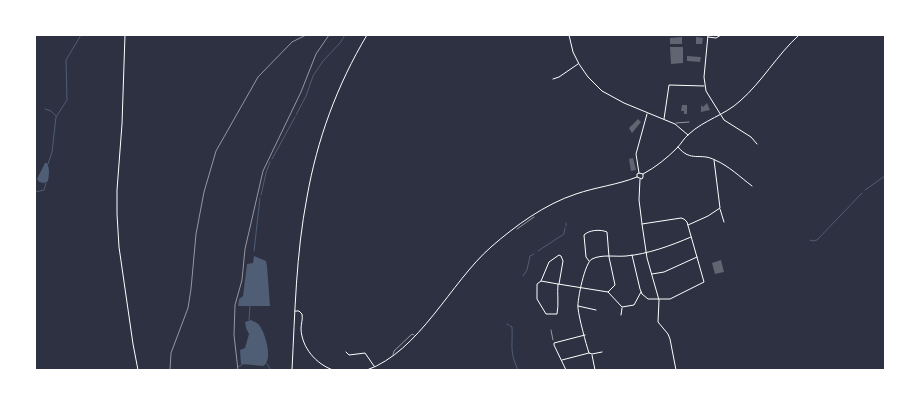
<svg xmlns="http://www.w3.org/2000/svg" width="920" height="405" viewBox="0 0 920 405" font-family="'Nunito Sans',sans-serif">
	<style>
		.water { fill: #4f5d75 }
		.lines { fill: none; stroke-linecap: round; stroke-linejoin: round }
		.stream { stroke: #4f5d75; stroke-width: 1 }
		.building { fill: #626471 }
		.path { stroke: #fff; stroke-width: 0.5 }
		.service { stroke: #fff; stroke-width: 0.5 }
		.minor { stroke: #fff; stroke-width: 1 }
		.tertiary { stroke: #fff; stroke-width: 1 }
	</style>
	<rect width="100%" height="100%" fill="#2d3142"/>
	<path class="water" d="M45,163h2c3,6 2,12 1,18 -3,3 -10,2 -11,-2z
		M254,256l12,5 1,5 3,40h-32l1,-7 4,-3 4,-32 6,-1z
		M251,320c1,1 5,2 6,3 8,6 17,38 6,43l-22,-2 -1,-14 5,-2 4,-14 -3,-6 -1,-6z"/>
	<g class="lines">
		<path class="stream" d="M45,109l6,2 5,5
			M296,115l10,-19 7,-20 10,-15 17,-18 5,-8
			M272,159l23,-42
			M48,164l4,-12 4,-35 11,-17 -1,-40 15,-25
			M865,190l20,-14
			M35,192l9,-2 2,-7
			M261,195l5,-22 4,-11
			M566,226v-3
			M810,240l3,1 4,-1 45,-47
			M254,251l6,-53
			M538,251l26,-17 1,-6
			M523,276l4,-6 3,-14 4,-2
			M249,320l1,-14
			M507,324l2,1
			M510,326l2,1c1,19 -3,24 6,43
			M267,364l4,6
			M238,367l5,-3
			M234,370l1,-1"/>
	</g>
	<path class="building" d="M682,37v7h-12v-6z
		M696,37l7,1 -1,6h-6z
		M670,47h13v16l-12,1z
		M687,56l14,1 -1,5 -13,-1z
		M707,103l3,7 -9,2v-7l2,2z
		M682,105h5v9h-3v-3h-3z
		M638,119l3,3 -9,11 -3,-5z
		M633,158l3,12 -5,1 -2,-12z
		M721,260l3,12 -9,2 -3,-11z"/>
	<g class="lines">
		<path class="path" d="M517,229l17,-12
			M551,330l2,10
			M170,370l1,-17 17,-45 3,-19 5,-55 8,-42 12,-41 42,-74 34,-35 14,-7
			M238,370l-4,-35 1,-30 7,-25 3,-31 18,-78 38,-79 15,-38 13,-19"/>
		<path class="service" d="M676,123l13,-1
			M393,355l1,-4 18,-17 2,1"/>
		<path class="minor" d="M125,35l-3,89 -5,66v24l2,33 14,97 5,26
			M708,35l-4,42 2,14 18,29 27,17 6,7
			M708,37l8,1 5,-3
			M553,79l6,-2 19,-13
			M664,119l5,-34 35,1
			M678,147c13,16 22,5 37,13 14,6 25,17 37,26
			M639,173l-3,-19 11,-40
			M640,179l-1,21 3,24 5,34 12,42 -1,22 10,12 2,5 6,31
			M720,209l4,13
			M688,225l20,-9 12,-8 -6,-48
			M632,255l8,34 2,5 6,5h22l34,-17 -17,-60 -3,-3 -3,-1 -39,6
			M652,274l12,-2 33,-15
			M541,281l8,-19 10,-7 2,1 2,5 -4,23
			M558,284l-17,-3 -4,3v15l9,15h11c2,-10 0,-20 1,-30l50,8 7,-7 -6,-28 -2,-25c-7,-3 -18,-2 -23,3l2,22 3,4
			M608,292l14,15 12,-2 7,-13
			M578,306l18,4
			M621,315l1,-7
			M346,352l3,3 16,-2 9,13
			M602,352l-10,2 -3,-1c-3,-9 -10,-35 -11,-45 -1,-8 7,-46 14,-49 10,-5 23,-2 34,-3 22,-2 44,-10 65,-19
			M592,355l3,15
			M562,360l27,-7
			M566,370l-12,-25v-2l31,-8"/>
		<path class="tertiary" d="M569,35l4,17 6,12 9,13 14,14 22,12 51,21 13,11
			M643,174l-4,-1 -2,1v3l5,2 1,-2v-3c13,-7 24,-16 34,-26 4,-4 7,-10 12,-14 15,-14 36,-19 51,-33 22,-19 37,-46 59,-66
			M295,311h4l3,3c1,5 -1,10 -1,15 1,19 15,35 32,41
			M292,370c3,-58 4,-116 15,-173 10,-57 30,-112 60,-162
			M367,370c53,-19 83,-87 124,-123 24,-21 54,-43 85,-53 20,-7 41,-9 61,-17"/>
	</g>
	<rect width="920" height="405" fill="none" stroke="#ffffff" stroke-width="72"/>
</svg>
